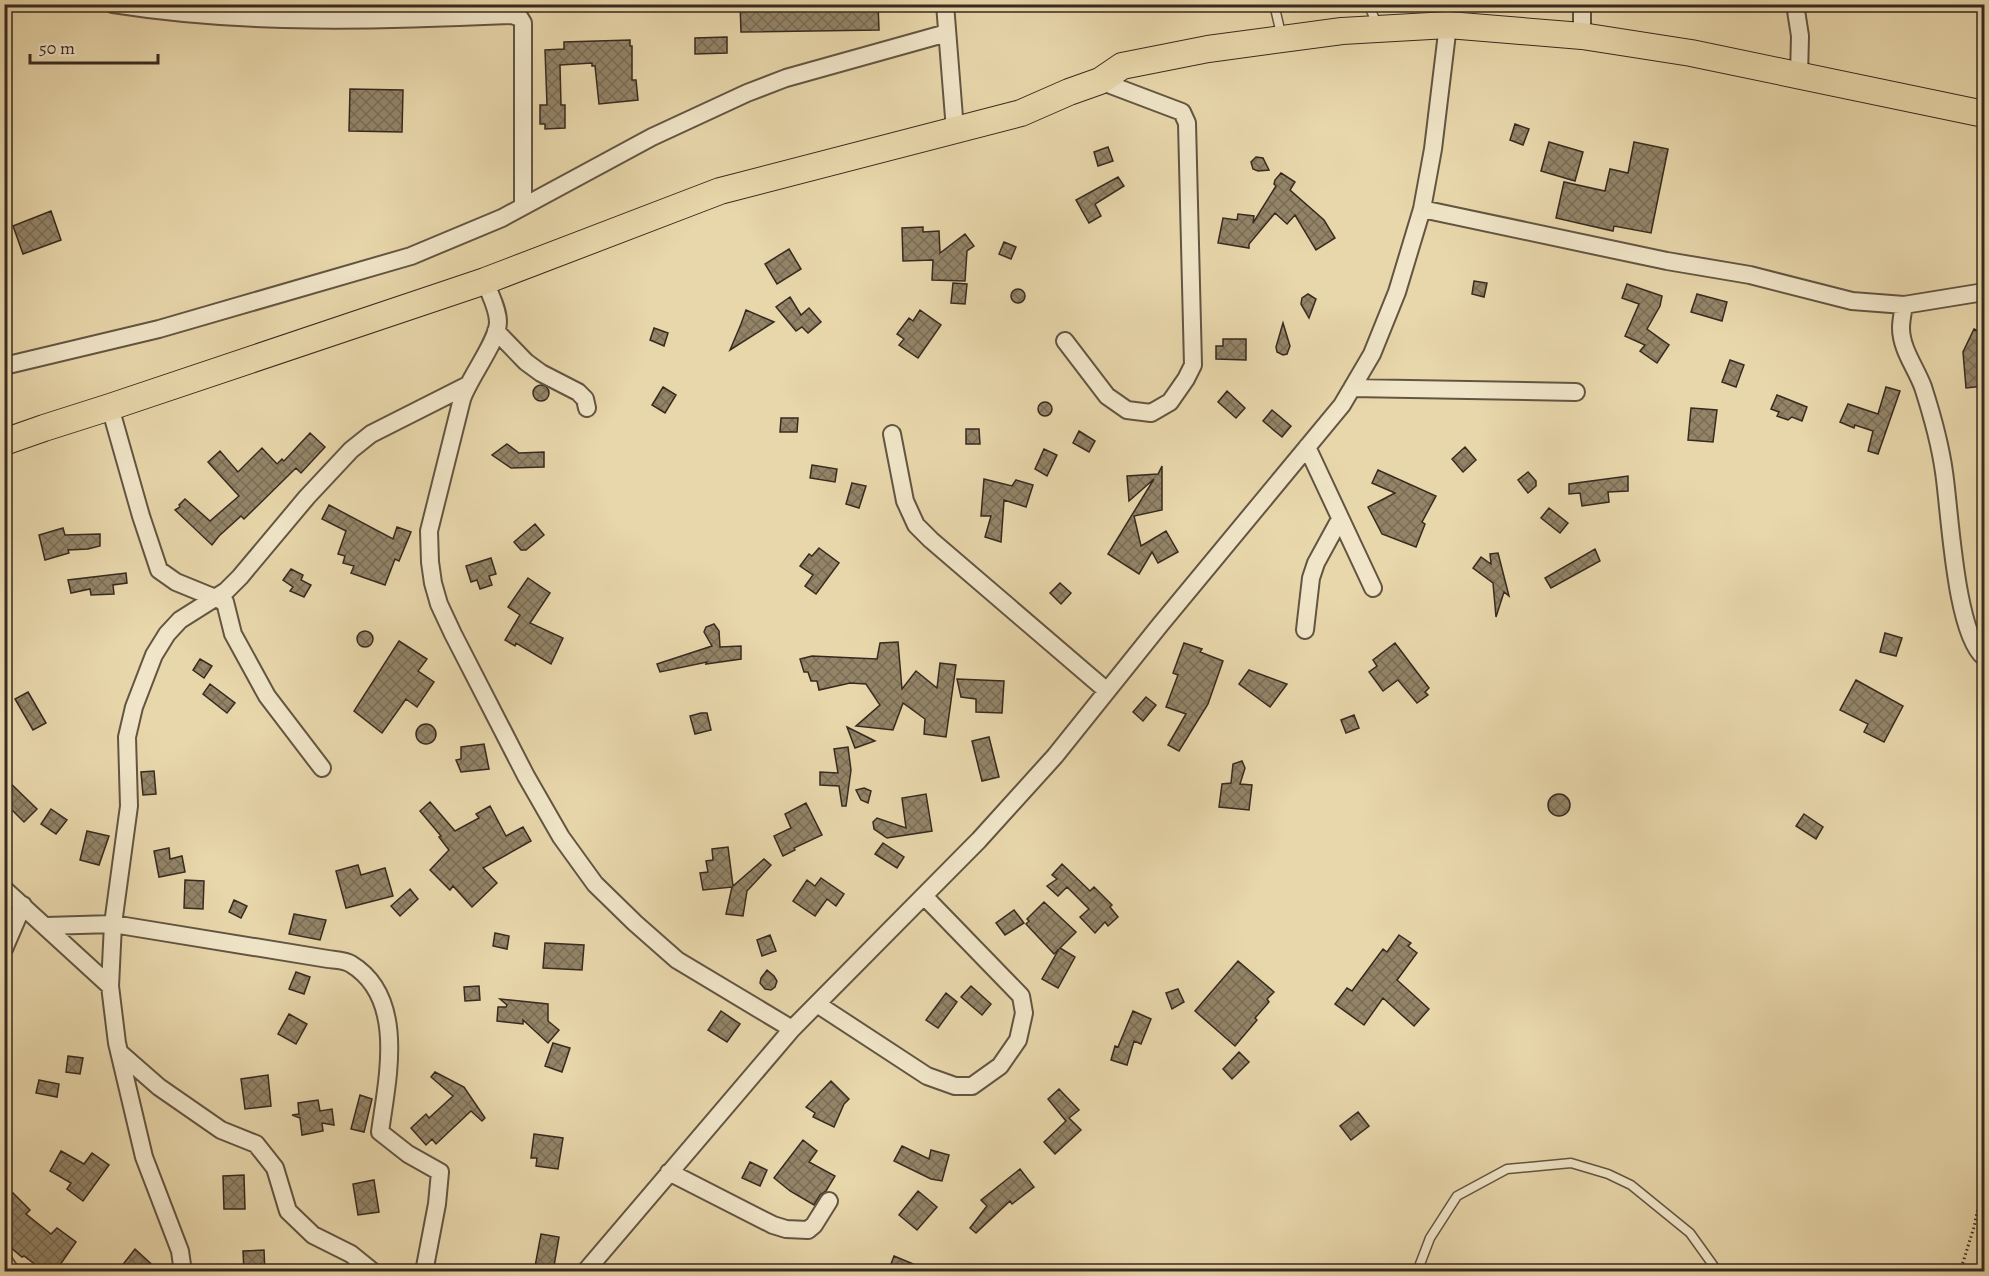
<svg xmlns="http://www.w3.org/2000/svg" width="1989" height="1276" viewBox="0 0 1989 1276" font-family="Alegreya,serif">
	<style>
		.building { fill: url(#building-cross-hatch); stroke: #372a1f; stroke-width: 1.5 }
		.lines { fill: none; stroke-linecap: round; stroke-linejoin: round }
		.service-casing { stroke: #635542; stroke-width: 11 }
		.minor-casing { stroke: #635542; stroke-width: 20 }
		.primary-casing { stroke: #372a1f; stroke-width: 28 }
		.path { stroke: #372a1f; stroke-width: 3; stroke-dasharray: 1.5 3; stroke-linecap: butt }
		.service { stroke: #f0e5c8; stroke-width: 8 }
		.minor { stroke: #f0e5c8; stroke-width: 16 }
		.primary { stroke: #e8d7ab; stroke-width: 26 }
	</style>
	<defs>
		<pattern id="building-cross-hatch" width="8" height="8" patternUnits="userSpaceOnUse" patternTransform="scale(1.5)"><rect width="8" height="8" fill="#938468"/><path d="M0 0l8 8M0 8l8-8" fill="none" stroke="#796c55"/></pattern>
	</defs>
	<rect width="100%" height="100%" fill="#e8d7ab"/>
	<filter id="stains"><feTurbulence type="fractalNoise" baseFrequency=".00333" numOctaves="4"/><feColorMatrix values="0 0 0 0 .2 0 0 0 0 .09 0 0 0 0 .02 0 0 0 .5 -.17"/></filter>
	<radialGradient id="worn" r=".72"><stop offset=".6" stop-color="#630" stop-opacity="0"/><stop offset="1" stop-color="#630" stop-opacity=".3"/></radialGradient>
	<path class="building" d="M740,4h138l1,26 -138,2z
		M727,37v16l-32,1v-16z
		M630,40v6h2v34h4l2,20 -39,4 -4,-38h-3v-3l-32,2 1,40h4v23l-20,1v-5h-5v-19h7l-2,-55 19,-1v-7z
		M350,89l53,1 -1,42 -53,-1z
		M1515,124l14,5 -6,16 -13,-5z
		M1549,142l34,10 -8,29 -34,-10z
		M1634,142l34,7 -17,84 -37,-7 -1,5 -57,-13 8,-36 41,9 5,-22 18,4z
		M1108,147l5,14 -15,5 -4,-14z
		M1256,157l7,1 6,12 -11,1 -5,-2 -2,-7z
		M1281,173l14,9 -5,8 34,30 11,18 -19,12 -21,-35 -8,9 -12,-11 -26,31v4l-31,-5 5,-25 14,2 1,-6 16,2 -1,7 23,-37 -2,-2 1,-4z
		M1118,177l6,9 -29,18 6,12 -12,7 -13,-23z
		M51,211l10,29 -38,14 -10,-28z
		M923,227v5l16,-1 1,22 25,-19 9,12 -7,5 -2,30 -33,-1 1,-20 -30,1 -1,-33z
		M1004,242l12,5 -5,12 -12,-5z
		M789,249l12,20 -24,15 -12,-20z
		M1474,281l13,2 -3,14 -12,-3z
		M953,283l14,1 -2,20 -14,-1z
		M1627,284l35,12 -2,10 -13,23 22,16 -12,18 -17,-12 5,-6 -20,-9 14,-32 -17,-6z
		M1011 296a7 7 0 1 1 14 0a7 7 0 1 1-14 0Z
		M1308,294l8,5 -7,19 -8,-14 1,-6z
		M1697,294l30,8 -5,19 -31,-9z
		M790,297l11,18 8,-7 12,14 -13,11 -6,-6 -6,4 -20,-24z
		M746,310l28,12 -44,28 11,-26z
		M920,310l21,15 -23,33 -19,-13 5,-6 -7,-5 12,-16 4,3z
		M1283,323l7,23 -3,8 -4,1 -6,-3 -1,-5z
		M654,328l14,5 -4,13 -14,-6z
		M1974,329l10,5v52l-18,2 -3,-36z
		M1223,339h23v21l-30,-1v-13h7z
		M1730,360l14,5 -8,22 -14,-5z
		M533 393a8 8 0 1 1 16 0a8 8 0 1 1-16 0Z
		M663,387l13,8 -11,18 -13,-8z
		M1886,387l14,4 -22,63 -10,-3 5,-20 -18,-6 -1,3 -14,-6 8,-18 30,10z
		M1227,391l18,17 -9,10 -18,-16z
		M1777,395l30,12 -5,14 -10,-4 -4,3 -11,-4 2,-4 -8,-3z
		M1038 409a7 7 0 1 1 14 0a7 7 0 1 1-14 0Z
		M1691,408l26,2 -4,32 -25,-2z
		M1272,410l19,16 -9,11 -19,-16z
		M781,418h17l-1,14h-17z
		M966,429h13l1,15h-14z
		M1079,431l16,10 -6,11 -16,-9z
		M310,433l15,14 -24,26 -5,-5 -52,51 -3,-3 -22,20 -7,9 -37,-35 5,-3 -1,-2 6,-6 25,22 29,-25 -31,-34 12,-11 18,21 24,-24 15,16 5,-5 2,2z
		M507,444l12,9 25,-1v15l-33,1 -19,-13z
		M1465,447l11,13 -13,12 -11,-13z
		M1044,449l13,6 -10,21 -12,-7z
		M812,465l25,4 -2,13 -25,-4z
		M1162,466v44l-28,6 7,30 25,-15 12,21 -20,11 -6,-11 -13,22 -31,-20 46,-75 -25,22 -2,-25 31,-2z
		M1378,470l58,26 -14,26 3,2 -9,23 -34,-13 -14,-27 27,-14 -23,-10z
		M1528,472l8,9v5l-8,7 -10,-13z
		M1628,476v15l-20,1 1,10 -27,4 -2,-13 -11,1v-10z
		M984,479l28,7 4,-6 17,5 -7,22 -22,-7 -3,42 -16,-5 6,-21h-10z
		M852,483l14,3 -7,22 -13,-4z
		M329,505l64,34 4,-12 14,5 -12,29 -4,-2 -10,26 -34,-12 3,-7 -11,-3 2,-7 -7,-2 8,-23 -24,-12z
		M1549,508l19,15 -8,10 -19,-15z
		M535,524l9,11 -18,15h-5l-7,-8z
		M63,528l2,7 35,-1v12l-12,3 -20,1 1,3 -24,7 -6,-25z
		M819,548l20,15 -23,31 -11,-8 8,-11 -13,-9 9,-12 3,2z
		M1595,549l5,12 -49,27 -6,-10z
		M1498,553l11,43 -5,-4 -8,25 -3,-34 -20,-15 8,-11 10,7 -1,-10z
		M491,558l5,16 -7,2 3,9 -12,4 -3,-9 -6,2 -5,-16z
		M291,569l12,6 -2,5 10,5 -7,12 -14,-6 3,-4 -10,-7z
		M126,573l1,10 -14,2 1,9 -23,1 -1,-6 -19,4 -3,-13z
		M528,578l22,15 -20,30 33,15 -12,26 -35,-21 -1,3 -10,-6 15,-25 -12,-8z
		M1060,583l11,10 -10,11 -11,-11z
		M714,624l5,7 1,16 21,-1v13l-35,5 1,-2 -47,10 -3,-8 55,-18 -8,-14 2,-5z
		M357 639a8 8 0 1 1 16 0a8 8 0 1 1-16 0Z
		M1885,633l17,5 -6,18 -16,-4z
		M399,641l28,18 -9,12 16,11 -17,25 -11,-8 -24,34 -28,-22z
		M898,642l4,47 14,-18 21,17 3,-25 16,2 -10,72 -22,-3 1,-15 -22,-16 -10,27 -37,-4 24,-21 -14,-21 -16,-1 -31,7 -2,-9h-6l-3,-9h-4l-4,-13 12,-3 65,3 3,-16z
		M1184,643l18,6 -2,3 23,9 -15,43 -29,47 -11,-6 18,-31 -20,-7 12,-32 -5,-2z
		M1395,643l34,45 -4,4 3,3 -11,8 -19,-23 -15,11 -14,-19 8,-6 -4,-6z
		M200,659l12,7 -8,12 -11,-8z
		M1249,670l38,14 -17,23 -31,-23z
		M957,679l47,2 -2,32 -26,-1v-13l-15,-2z
		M1856,680l47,26 -19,36 -20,-10 4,-8 -28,-14z
		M210,684l25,19 -8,10 -24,-19z
		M28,692l18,31 -13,7 -18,-31z
		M1146,697l10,8 -13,16 -10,-9z
		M701,713h6l4,17 -16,4 -5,-18z
		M1354,715l5,13 -13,5 -5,-13z
		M416 734a10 10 0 1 1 20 0a10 10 0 1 1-20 0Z
		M847,727l28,14 -20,7z
		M989,737l10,40 -17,4 -10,-40z
		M484,744l5,25 -28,3 -5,-12 5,-1v-12z
		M848,747l3,23 -5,36h-4l-3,-20 -19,-1v-13l18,1 -4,-24z
		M1242,761l3,7 -5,16 12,1 -3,25 -30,-3 3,-23 9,-1 2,-19z
		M154,771l2,23 -13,1 -2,-23z
		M4,777l33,32 -13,13 -20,-20z
		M864,788l7,3 -3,12 -7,-3 -5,-10z
		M1548 805a11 11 0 1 1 22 0a11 11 0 1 1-22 0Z
		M926,794l6,37 -45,7 -13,-9 -1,-7 4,-4 29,10 -4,-30z
		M430,802l25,29 24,-13 -3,-4 14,-8 16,30 17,-9 8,14 -48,27 14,15 -25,24 -19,-21 -3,4 -20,-20 19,-20 -10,-13 2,-1 -21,-25z
		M806,803l16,32 -28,13 1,2 -12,6 -9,-20 17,-8 -6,-14z
		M51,809l16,11 -11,14 -15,-10z
		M1804,814l19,13 -7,12 -20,-13z
		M87,831l22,5 -10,29 -19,-5z
		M883,843l21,14 -7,11 -22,-14z
		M728,847l5,39 31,-27 7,6 -24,26 -4,25 -17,-2 6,-27 -29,3 -3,-17 8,-1 -2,-11 7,-1 -1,-11z
		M169,848l1,11 12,-3 3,16 -26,5 -5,-26z
		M1062,864l28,27 4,-4 18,18 -2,2 8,10 -10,9 -3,-4 -10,11 -15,-16 9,-8 -22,-22 -9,9 -11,-10 10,-7 -5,-4z
		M358,865l3,10 24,-7 8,28 -47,12 -10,-37z
		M821,878l23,16 -8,12 -9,-7 -12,17 -22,-15 14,-21 8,6z
		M185,880l19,1 -1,28 -19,-1z
		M410,889l8,10 -18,17 -9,-10z
		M234,900l13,6 -6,12 -12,-6z
		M1044,902l32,30 -16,16 15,9 -17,31 -16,-9 17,-30 -5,5 -28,-30 3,-3 -2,-2z
		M1014,910l10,13 -19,12 -9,-12z
		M294,914l32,6 -6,20 -31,-6z
		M495,933l14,3 -2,13 -14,-3z
		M770,935l6,16 -14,5 -5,-16z
		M1399,935l12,8 -3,3 9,7 -20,27 32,29 -15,17 -31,-28 -19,27 -29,-21 12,-16 5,3 31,-42 4,3z
		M545,943l39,2 -2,25 -39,-2z
		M1238,961l36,31 -7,7 2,3 -14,16 2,2 -22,26 -40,-35z
		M767,970l7,6 3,5 -2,6 -4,3 -6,-1 -5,-6 1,-5z
		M296,972l14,5 -6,17 -15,-5z
		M479,986l1,14 -15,1 -1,-14z
		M971,986l20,18 -9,11 -21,-18z
		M1178,989l6,13 -12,7 -6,-16z
		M946,993l11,9 -19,26 -12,-8z
		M500,999l48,5v17l11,9 -11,13 -25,-23v4l-26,-3 1,-14h8l1,-2z
		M721,1011l19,13 -13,18 -19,-12z
		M1133,1011l18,8 -10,25 -7,-3 -7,24 -16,-5 4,-14 3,1z
		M289,1014l18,10 -11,20 -18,-10z
		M553,1043l17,5 -8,24 -17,-6z
		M1239,1052l10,10 -17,17 -9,-10z
		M68,1056l15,2 -3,16 -14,-2z
		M435,1072l29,15 21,31 -3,3 -11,-10 -35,33 -4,-5 -6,6 -15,-17 15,-14 3,4 24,-22 -22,-19z
		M268,1075l3,31 -26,3 -4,-30z
		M39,1080l20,4 -2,13 -21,-4z
		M831,1081l18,18 -5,5 -10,23 -21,-10 2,-4 -9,-6z
		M1059,1089l20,21 -10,8 12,12 -26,24 -11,-12 22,-21 -18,-22z
		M360,1095l12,4 -8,33 -13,-3z
		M318,1100l2,11 12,-2 2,16 -12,-2 1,8 -21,4 -2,-17 -8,-3 7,-1 -1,-11z
		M1358,1112l11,14 -18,14 -11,-14z
		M534,1134l29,4 -5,31 -22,-3 1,-8h-6z
		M803,1140l14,11 -8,11 26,14 -9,15 -6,4 -6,10 -24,-14 -16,-13z
		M902,1146l27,13 2,-9 18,5 -7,26 -11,-2 -37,-18z
		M61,1151l23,13 8,-11 17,12 -26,36 -16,-12 4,-6 -21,-12z
		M750,1162l17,8 -7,16 -18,-8z
		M1020,1169l14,18 -22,17 -2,-3 -34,32 -6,-5 17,-22 -6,-6z
		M244,1175l1,34h-21l-1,-33z
		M374,1180l5,32 -21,3 -5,-31z
		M918,1191l19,16 -20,23 -18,-15z
		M13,1193l17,17 -4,4 25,20 6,-6 19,14 -21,30h-10l-21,-16 -2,1 -18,-15v-41z
		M541,1234l18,3 -6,35h-19z
		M135,1249l25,23h-43z
		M264,1250l1,22h-21l-1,-21z
		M894,1256l36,15v1h-42z"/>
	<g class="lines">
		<defs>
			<path id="service" d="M1274,4l8,34
				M1368,4l10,22
				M1417,1272l13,-34 27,-42 50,-27 64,-6 37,11 23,11 59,48 28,39"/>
			<path id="minor" d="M113,4c134,21 264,17 399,11l8,3 3,5v183
				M945,4l10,126
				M1795,4l5,32 -1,40
				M1582,36v-32
				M1422,209l245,52 83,14 102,26 52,4 80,-13
				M485,281c4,12 13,27 13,41 0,19 -29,56 -36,77l-33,132 1,31 3,21 6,21 14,30 73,142 35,61 34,47 40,39 42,37 115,69
				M1904,305c-1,7 -3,15 -3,23 0,21 15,40 22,59 9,28 17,56 21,85 6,39 11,161 40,185
				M496,331l30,31 15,11 37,19 7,7 2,9
				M1065,341l42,55 20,14 24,3 19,-11 16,-23 7,-14 -6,-242 -5,-11 -82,-31
				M4,366l155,-37 252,-73 91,-38 150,-81 95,-44 39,-15 161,-45
				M1352,388l224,4
				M110,407l31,109 18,54 17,12 49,20 8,32 34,62 55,72
				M892,434l13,67 11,24 15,15 176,151
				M1307,447l66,141
				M1305,630l6,-52 5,-15 24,-44
				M4,889l106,97
				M46,926l67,-2 215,35c7,1 17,1 23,5 56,34 36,116 29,168l28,22 32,18 -3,32 -13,68
				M4,949l19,-44
				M817,1004l110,72 28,10h17l28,-20 18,-26 6,-27 -3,-17 -97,-100
				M119,1052l40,35 62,43 35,14 19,24 13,43 25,24 38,19 21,17
				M669,1172l104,53 13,4 22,1 6,-5 15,-24
				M4,1262l7,10
				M183,1272l-3,-21 -36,-94 -27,-114 -7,-57 3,-62 16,-118 -2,-69 7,-30 20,-52 13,-21 13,-14 46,-29 14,-14 67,-80 44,-47 20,-16 97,-49
				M585,1272l207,-243 187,-189 76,-84 105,-131 182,-220 30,-51 25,-62 25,-83 11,-60 15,-124"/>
			<path id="primary" d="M4,442l40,-14 66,-21 375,-126 235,-90 301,-78 48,-21 31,-11 22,-15 86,-17 134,-18 106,-6 134,11 109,17 293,61"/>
		</defs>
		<use href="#service" class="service-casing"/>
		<use href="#minor" class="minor-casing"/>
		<use href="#primary" class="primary-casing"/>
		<path class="path" d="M1960,1272l14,-45 10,-48"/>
		<use href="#service" class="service"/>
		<use href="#minor" class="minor"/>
		<use href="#primary" class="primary"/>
	</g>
	<rect width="1989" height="1276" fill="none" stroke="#e8d7ab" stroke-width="24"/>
	<rect x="6" y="6" width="1977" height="1264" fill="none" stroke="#372a1f" stroke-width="3"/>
	<rect x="12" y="12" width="1965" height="1252" fill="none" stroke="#372a1f" stroke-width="1.5"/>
	<path d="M30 54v9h128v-9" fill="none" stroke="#372a1f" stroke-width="3"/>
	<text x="39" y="54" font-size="18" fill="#372a1f" stroke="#f0e5c8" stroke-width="4.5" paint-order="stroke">50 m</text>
	<rect width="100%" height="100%" filter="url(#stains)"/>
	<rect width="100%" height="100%" fill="url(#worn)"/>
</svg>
